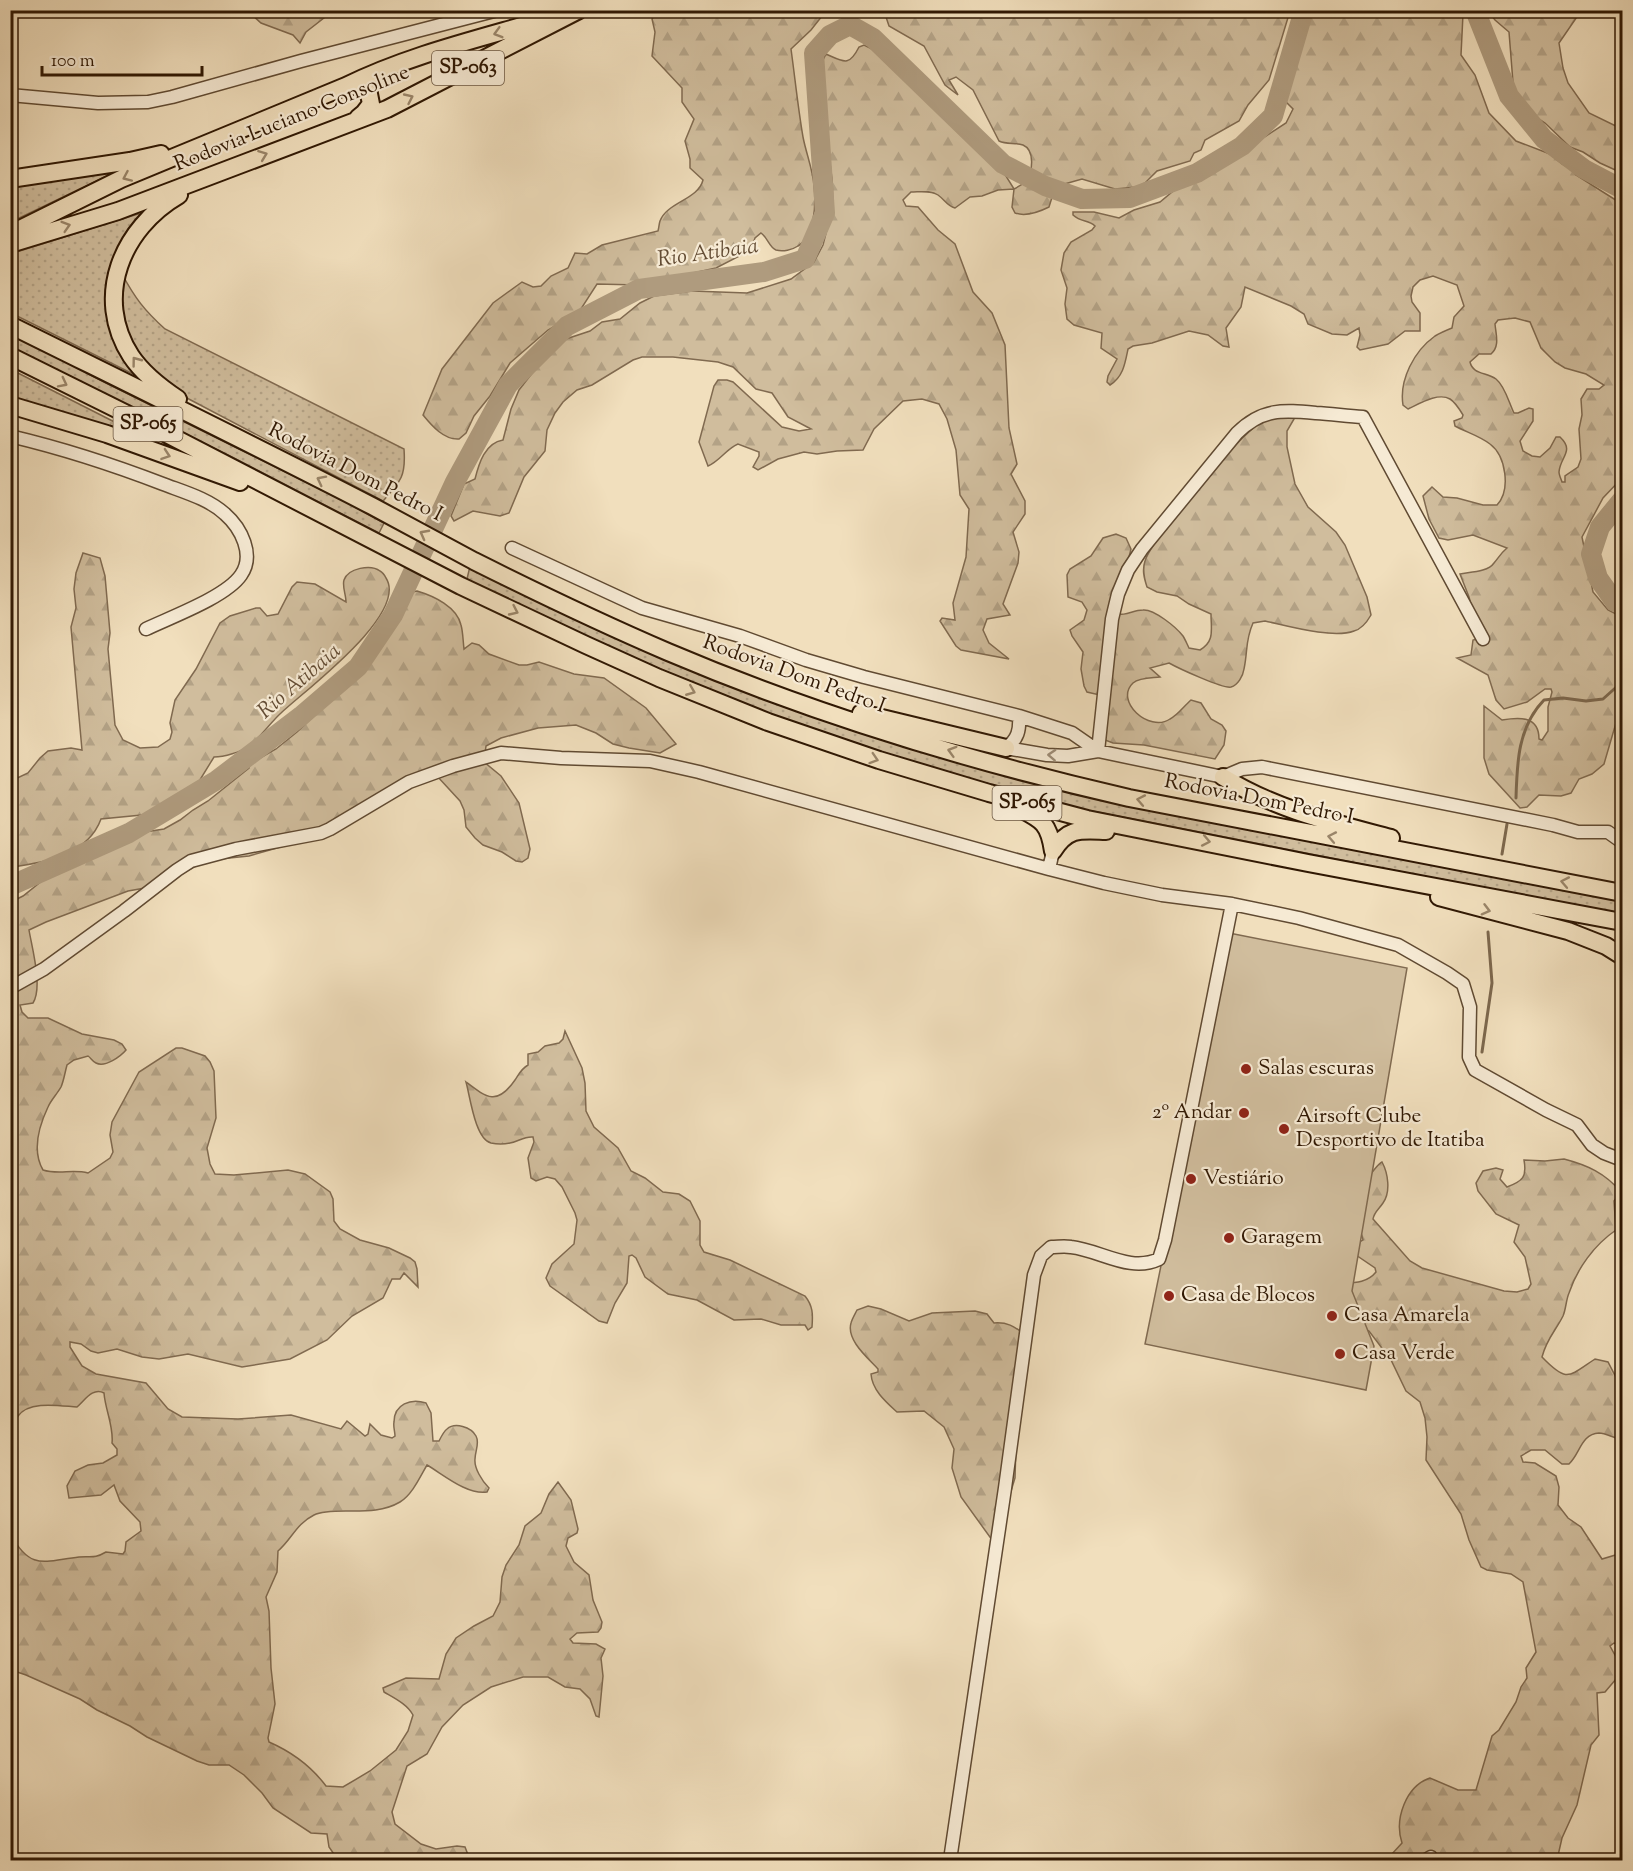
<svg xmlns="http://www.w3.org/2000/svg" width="1633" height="1871" viewBox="0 0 1633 1871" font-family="'Sorts Mill Goudy',serif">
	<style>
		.green { fill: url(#green-dots); stroke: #806a50; stroke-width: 1.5 }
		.forest { fill: url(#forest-firs); stroke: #806a50; stroke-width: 1.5; fill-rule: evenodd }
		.pitch { fill: #d0bd9d; stroke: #806a50; stroke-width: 1.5 }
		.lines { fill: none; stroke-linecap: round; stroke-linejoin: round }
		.stream { stroke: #7c674d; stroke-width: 3 }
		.river { stroke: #af9b7e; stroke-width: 20 }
		.minor-casing { stroke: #604a32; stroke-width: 15 }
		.highway-casing { stroke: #301803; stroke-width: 20 }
		.minor { stroke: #f6ead4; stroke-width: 12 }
		.highway { stroke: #f1dfbd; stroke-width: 16 }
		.oneway { stroke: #9a8569 }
		.oneway2 { stroke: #9d8c76 }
		.poi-dot { fill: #8f2418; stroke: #f6ead4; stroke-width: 2 }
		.labels { text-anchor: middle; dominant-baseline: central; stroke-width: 4.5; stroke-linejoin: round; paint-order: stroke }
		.shield { fill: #f6ead4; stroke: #6b5742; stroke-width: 1.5 }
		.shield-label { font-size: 20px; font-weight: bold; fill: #301803 }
		.street-label { font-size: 21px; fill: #301803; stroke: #f6ead4 }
		.poi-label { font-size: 21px; fill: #301803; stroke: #f6ead4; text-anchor: start }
		.water-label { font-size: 22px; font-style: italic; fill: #634c34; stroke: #f6ead4 }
	</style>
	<defs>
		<pattern id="green-dots" width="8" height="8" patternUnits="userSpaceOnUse" patternTransform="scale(1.5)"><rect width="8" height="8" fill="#d0bd9d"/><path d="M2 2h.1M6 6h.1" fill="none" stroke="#b3a286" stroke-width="1.8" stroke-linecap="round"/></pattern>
		<pattern id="forest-firs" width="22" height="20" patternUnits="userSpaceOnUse" patternTransform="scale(1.5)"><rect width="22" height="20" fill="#d0bd9d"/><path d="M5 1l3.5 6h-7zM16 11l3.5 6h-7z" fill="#b3a286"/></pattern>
	</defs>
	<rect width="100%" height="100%" fill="#f1dfbd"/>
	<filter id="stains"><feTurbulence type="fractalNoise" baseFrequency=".00333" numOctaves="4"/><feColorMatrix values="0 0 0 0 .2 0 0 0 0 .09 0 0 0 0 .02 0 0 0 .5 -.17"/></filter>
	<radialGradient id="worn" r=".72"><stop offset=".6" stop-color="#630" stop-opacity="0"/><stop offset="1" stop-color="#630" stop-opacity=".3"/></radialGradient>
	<path class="green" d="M109,170l2,4 -100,48v-38z
		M138,214l4,2 -30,60 29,102 -130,-65 -1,-59z
		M122,274c13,24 22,36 43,55l239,120c2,27 -3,32 -21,52l-198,-104 -31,-21 -27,-40 -7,-30z
		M10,333l96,50 240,119 38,21 -5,10 -149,-77 -219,-109z
		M10,369l144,73 -1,3 -142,-45z
		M470,566l402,169 750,166v14l-540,-106 -104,-28 -115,-34 -121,-43 -131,-56 -80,-36 -64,-33z"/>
	<path class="forest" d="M251,10h82v1l-27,21 -6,11 -7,-8 -32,-12 -11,-10z
		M670,11h156l-15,19 -20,19c4,29 7,59 12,88 3,16 10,33 11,49 2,18 1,50 -16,60 -6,4 -15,6 -22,4 -7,-3 -8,-12 -15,-17l-6,5 -4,12 -35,18 -78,17 -41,-1 -18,28 -31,18 -38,33 -20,33 -16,20 -8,17 -7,6c-15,1 -27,-13 -36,-24l19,-46 51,-66 29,-21 11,5 8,-1 10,-10 17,-8 7,-15 12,1 15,-9 56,-14c1,-4 1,-7 2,-10 7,-19 38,-21 43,-41l-13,-12v-9l-5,-18 9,-22 -12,-17v-14l-30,-32 3,-24 -3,-13 4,-5z
		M884,11h406l-21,69 -21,25 -9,16 -34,19 -4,10 -7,3 -4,8 -33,10 -12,12 -8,4 -22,2 -33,-10 -21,6 -7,6 -5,16c-10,5 -23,10 -34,6l-3,-6 2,-18 -16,1 -16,6 -12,1 -15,11c-8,-2 -10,-8 -17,-13 -7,-5 -18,-3 -27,-3l-8,8 3,6 12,1 20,23 17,14 18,48 19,21 13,32 4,83 8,36 -6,10 14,27v13l-12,18 6,20 -1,11 -15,41 7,11 -23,4 -4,11 6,13 20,16 -48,-9 -5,-4 -16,-25 2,-3 13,2 -2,-17 13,-46 3,-48 -9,-14 -4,-45 -9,-31 -8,-15 -17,-5 -19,2 -29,28 -11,21 -26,1 -20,3 -13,-2 -26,7 -20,11 -5,-3 6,-11v-4l-21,-8c-12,5 -18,17 -30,22l-9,-24 15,-56 4,-6h9l6,2 49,45 17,4 12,-2 -23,-12 -16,-24 -16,-4 -23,-22 -15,-5 -45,-5h-31l-9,3 -41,25 -15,5 -14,12 -8,11 -8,17 -2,21 -21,26 -15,36 -9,3 -27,-5 -19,10 -3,-5 13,-32 11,-5c4,-16 10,-36 28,-39l8,-31 8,-19 25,-32 19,-18 27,-9 12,-9 18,-3 20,-16 14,-7 38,-5 55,2 44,-14 23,-17 9,-17 10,-39 -1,-27 -12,-94 2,-23 4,-8c18,8 23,13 33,-7l5,-2 16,8 21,17 28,30 28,24 24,29 25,23 8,13c4,-2 9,-5 12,-8 7,-9 9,-31 -3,-36 -8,-3 -16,0 -24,-4l-26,-51 -17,-13 -7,3 9,15 -13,-10 -21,-39 -35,-20z
		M1312,11h150l1,3 -2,41 14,20 14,38 27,28 34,13 12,10 11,6 3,5 46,29v274l-19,20 -21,39 11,55 15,18 14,7v92l-4,7 -14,48 -12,10 -13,5 -8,14 -10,3 -22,-1 -12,12 -7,1 -31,-34 -5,-16v-52l18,14c18,-3 37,-4 37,19l3,1 6,-9v-24l4,-15 -1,-3h-6l-18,13 -23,7 -8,-9 -8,-25 -31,-17 14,-3 2,-15 4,-1 2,-3 -10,-39 -9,-23c10,-2 28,-2 34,-11 5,-6 7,-10 13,-15l-34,-13 -25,5 -9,-2 -10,-19 -6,-23 9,-9 11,10 14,1 26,7h14c14,-15 9,-49 -7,-61 -10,-8 -24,-12 -35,-18l-1,-5 8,-3 1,-3c-3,-5 -8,-13 -13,-16 -12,-7 -31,5 -42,10l-5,-4c-4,-25 11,-54 32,-69 5,-3 12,-6 17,-8l2,-11 10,-11 -7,-21 -24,-9 -13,4 -7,7 -2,9 1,6 8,11v18h-15l-17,13 -28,6 -3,-3 3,-12 -1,-7 -12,7 -15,-1 -24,-10 -4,-10 -13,-8 -46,-19 -4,20 -15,21 3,19 -6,-1 -15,-11 -19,-4 -37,12 -19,3 -5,3c-3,15 -5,28 -18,36l-3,-3 1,-6 9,-17 -16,-11 1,-15 -28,-8 -7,-6 -2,-15 2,-16 -6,-18 3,-17 7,-11 21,-12 3,-4c-7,-7 -13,-3 -22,-11v-3h21l25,6 15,-8 26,-8 24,-20 21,-10 22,-16 25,-11 34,-22 7,-14 -9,-9c1,-26 16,-66 28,-89zM1515,318l15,4 11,26 14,14 10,6 21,6 18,11 -5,4h-12l-6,10 1,16 -3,14 2,30 -3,8 -13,9v6h-3c-1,-3 -3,-7 -3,-10 1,-15 16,-21 1,-35h-4l-6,11 -10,9 -8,-1 -9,-5 -3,-10 13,-20v-12l-4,-1 -11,5h-4c-5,-10 -9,-27 -18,-34 -9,-7 -23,-4 -26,-17l9,-8h12c9,-8 5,-19 4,-30l3,-4z
		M1488,11h93l-22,32 4,25 5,15 21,30 33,16v44l-22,-10 -17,-11 -13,-5 -25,-24 -20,-13 -11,-15 -5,-63 -14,-12z
		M1294,415v4l-7,12v16l8,37 13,23 28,25 9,13 22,52 4,18c-4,7 -9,14 -17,16 -21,8 -66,-5 -89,-10l-12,2c-8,18 -5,27 -9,46 -1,7 -6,16 -13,18 -8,2 -53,-19 -62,-24l-19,5 10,9c-8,1 -20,0 -27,6 -19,18 16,50 37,36 8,-4 14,-13 21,-19l10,3 10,16 11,6 4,6 -2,14 -9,14 -71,-14 -31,-2 -8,-3 -5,-45 -13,-3 -3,-6 -3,-17 2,-17 -11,-16 -2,-6 14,-10 3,-10 -5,-8 -14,-5 -1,-22 3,-6 21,-13 12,-18 13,-4 10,4 5,11 -16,64c11,4 17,-3 28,-3 11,-1 33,17 40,26 2,3 4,8 6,12l11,2c15,-9 11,-20 11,-36l-22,-10 -12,-8 -20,-4 -10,-5c-3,-9 -5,-17 -2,-26 6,-22 101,-135 121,-142 9,-3 19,-3 28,-4z
		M83,553l17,5 5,18 5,57 -2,16 7,76 8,15 17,8 18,-1 12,-8 2,-7 -2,-9 5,-23 21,-31 24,-46 10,-7 26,-8h4l7,8 11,-2 14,-27 5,-5 18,2 31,18c0,-7 -4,-16 -2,-22 4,-12 27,-16 36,-9 2,1 5,5 6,7 23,36 -82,113 -105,135 -11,10 -20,24 -32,33 -8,6 -25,11 -35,11l-16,26v3l-2,-2 -44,30 -51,5c-13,36 -57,44 -90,48v-86l17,-8 12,-15 8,-7 23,-3 11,2 -11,-123 5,-19 -2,-19 2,-16z
		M417,591c17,5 40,16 44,34 2,7 2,16 3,24l8,-6 7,2 10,9 30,11h8l12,-3 35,12 30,4 42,30 30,36 -16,9 -31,-5 -16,-4 -17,-11 -20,-8 -38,3 -37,10 -15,8 -2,16 17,14 18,27 11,46 -2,9 -6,4 -6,-1 -14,-9 -19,-7 -8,-7 -9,-11 -2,-17 -4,-9 -23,-25 -10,1 -129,65 -49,14 -49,5 -4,5 -34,19 -34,6 -82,31 -17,8c3,18 14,57 4,73l-13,2 2,7 6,6h20l34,16 32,6 8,4 4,6c-5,6 -21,18 -30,13 -4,-2 -5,-5 -8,-7l-14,4 -7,5c-2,7 -3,15 -6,22 -4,7 -10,13 -13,20 -9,19 -16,44 -5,63 15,5 29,-1 45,3l22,-15 3,-6 -3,-17 2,-13 27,-50 37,-24h6l23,8 5,6 4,9 2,47 -9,30 3,16 5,10 19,1 54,-5 17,4 25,18 3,7 1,22 6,8 20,11 29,8 21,10 5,4 2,7 1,18 -14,-14 -4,6h-8l-9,19 -31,18 -25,24 -37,19 -48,8 -54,-13 -29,5 -17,-2 -25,-8 -19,4 -7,-2 -10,-7 -11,-2v5l12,19 14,8 50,9 22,26 14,8 56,2 53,-4 50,14 6,-8 18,15 3,-2 2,-10 11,11 11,3 3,-2c0,-4 -2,-10 -1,-14 0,-18 17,-24 32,-19l5,10 2,28h6c2,-4 5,-10 8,-12 8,-7 24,-2 29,7 4,7 -1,15 -1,23 -1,9 7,22 14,29l-2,4c-20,3 -43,-17 -60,-27 -7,12 -15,30 -27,37 -17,10 -36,9 -54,9 -10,0 -24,0 -32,4 -18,9 -22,24 -36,36l-1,21 -11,25 3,14 2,57 4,36 -7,34 1,4c23,10 42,24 57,44l17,1 27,-16 26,-21 12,-19 5,-16c-6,-11 -19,-17 -29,-23l-1,-4 23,-10 33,1 7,-25 10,-16 18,-12 19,-10 7,-14 2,-25 4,-12 13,-20 6,-19 16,-13 8,-19 9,-12 13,18 7,29 -1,4 -9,5 -2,8 8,16 15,13 4,25 9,22 -1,6 -3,4 -21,1 -7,6 3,4 23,1 9,5 -4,9 2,18 -4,41 -3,-1 -6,-17 -10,-10 -15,-2 -17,-10h-25l-32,10 -28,18 -21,22 -15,27 -20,12 -15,46 3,12 26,20 15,5 21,-3 8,1 5,13h-132l-9,-13 -2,-13 -16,-1 -38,-25 -11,-15 -18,-18 -15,-10h-20l-12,-4 -50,-24 -17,-11 -33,-16 -17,-11 -54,-24 -15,-5v-135c20,36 33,26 68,22 13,-1 15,2 27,-5l17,2 2,-3 1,-9 15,-11 -1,-9 -20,-21 -6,-16 -13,10 -32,3 -2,-12 8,-15 13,-6 15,-2 14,-8v-6l-5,-6c2,-16 -7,-34 -8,-50 -11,-6 -19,7 -27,14 -16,-1 -48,-7 -59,9 -4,6 -5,16 -7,23v-537l12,-6 30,-24 31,-19 48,-19 32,-5 16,-9 13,-10 15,-9 41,-33 1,-4 26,-15 21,-17 21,-20 22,-31 34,-26 25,-37 13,-26z
		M565,1031l17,37 3,15 1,28 8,16 24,21 13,23 14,7 18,14 16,2 11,7 10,20v24l4,7 26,8 75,36c8,10 8,18 7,31l-4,3 -3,-5h-24l-20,-6 -27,1 -37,-20 -29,-6 -23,-17 -9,-19 -4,-3 -3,1 -2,27 -12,20 -8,20 -8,-2 -49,-35 -4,-8 6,-14 22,-20 3,-24 -2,-7 -13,-26 -7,-8 -8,-2 -11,4 -5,-3 -3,-20 6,-16 -1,-5c-9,-1 -15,5 -23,6 -5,1 -14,1 -19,0 -16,-4 -21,-47 -25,-61 21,16 31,24 49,-2 4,-6 6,-11 13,-15v-11l10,-2 7,-6 14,-3 4,-4z
		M1564,1159c23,6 41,14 57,33l-7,9 2,29c-22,15 -39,39 -47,63 -3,7 -3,16 -6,23 -8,16 -16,22 -21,41 25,26 26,20 53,2l13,3 14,27v50c-8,0 -15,-6 -23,-6 -18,1 -19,21 -30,31h-7l-17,-14h-14l-10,6 2,6 12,1 21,13 3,11 -1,18 10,13 13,9 21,32 20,-6v31l-3,1 3,6v55l-8,-3 -4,3 12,22v4l-17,20 -8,1 2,42 -8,10 -14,60 -15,33 -5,22h-168l1,-4 12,-13c-8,-24 4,-57 28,-65l28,12h18l16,-54 7,-6 17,-28 5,-15 6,-9 -1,-10 10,-16 -13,-70 -12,-8 -24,-4 -6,-3 -12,-27 -8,-26 -35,-54 1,-23 -2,-19 -5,-16 -14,-11 -15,-31 -22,-29 -17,-8 -7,-40c11,0 23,-1 31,-11l-1,-4 -25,-17 1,-4 12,-7 -11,-39c6,-8 23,-36 30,-39 6,11 9,30 1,41 -4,6 -9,9 -10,16l37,42 12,7 82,23 13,1 11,-3 3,-5 -6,-27 -11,-15 5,-17 -23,-11 -18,-23 -2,-8 7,-12 13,-3 7,2 -3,9 7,8c16,-6 20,-10 17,-27l21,1z
		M868,1306l13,3 28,12 23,-8 43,-2 12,3 7,9c13,-1 20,3 30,11l-7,79 -2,65 -20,66 -34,-47 -9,-29 2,-19 -10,-22 -20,-16 -27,1c-11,-10 -25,-22 -26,-38l7,-2v-3c-10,-11 -32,-29 -27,-46 1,-4 4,-9 6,-13z"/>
	<path class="pitch" d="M1229,933l178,35 -55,323 22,55 -8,44 -221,-46z"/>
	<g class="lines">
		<path class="stream" d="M1516,798c1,-36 2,-71 28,-98l19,-2 23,3 17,-2 19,-17
			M1502,854l5,-30
			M1482,1052l10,-69 -4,-51"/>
		<path class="river" d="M1475,10l34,86 35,43 40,30 38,20
			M1622,500l-22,27 -9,27 7,24 17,24 7,2
			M10,886l119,-53 88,-53 84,-64 57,-49 35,-52 62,-133 53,-97 59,-59 72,-37 125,-17 41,-13 20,-46 -11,-160 16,-18 20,-10 23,13 130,126 42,22 37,13 48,-1 67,-25 45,-27 31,-30 31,-106"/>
		<defs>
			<path id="minor" d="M10,95l88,8 50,-1 24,-5 129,-36 197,-51
				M10,436c55,13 101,28 153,48 21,8 46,15 62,30 16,14 30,41 16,61 -15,22 -70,42 -95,54
				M512,548l130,60 98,28 66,24 58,17 155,39 53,17 26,18
				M1006,748l41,7 21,1 30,-5 125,26 19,-8 20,-2 291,58 25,7h30l14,10
				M1006,748c12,-9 14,-18 13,-32
				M1098,751l14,-132 6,-25 10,-24 14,-21 95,-116c25,-25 46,-23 79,-20 16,1 31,3 47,4l120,222
				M1049,869l55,14 58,12 70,9 67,14 99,27 49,28 16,11 7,23 -1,50 6,13 71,40 31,15 15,20 12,8 18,7
				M10,988l34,-19 80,-58 53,-41 14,-9 45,-12 85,-16 9,-4 79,-47 44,-16 48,-13 60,5 89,3 49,11 350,97 4,-18
				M950,1860l55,-372 29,-213 7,-19 10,-9c7,0 13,-1 20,0 29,3 59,26 88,12l6,-19 67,-336
				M1426,1860l5,-3"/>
			<path id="highway" d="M346,86h16l7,8 2,10 -7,9 -6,5
				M10,179l120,-18 31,-7
				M10,234l111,-55 225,-93c63,-31 132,-47 200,-67
				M10,244l108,-33 269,-102 192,-99
				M10,325c121,60 242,119 362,181 34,18 68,37 102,55 64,32 129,63 194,91 148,63 304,110 461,146l493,95
				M10,356l155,77 296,153 125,59 73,33 109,44 111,38 110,33 98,26 221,44 314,59
				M178,399c-18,-12 -35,-25 -47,-43 -38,-59 -9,-128 48,-161
				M10,405l97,29 133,48
				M861,713l145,35
				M1223,777c54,33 108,45 168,61
				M1019,808c23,12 30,15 34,43
				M1053,851c15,-24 28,-21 53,-20
				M1439,897l129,34 38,15 16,10"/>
		</defs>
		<use href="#minor" class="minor-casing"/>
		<use href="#highway" class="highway-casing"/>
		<use href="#minor" class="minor"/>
		<use href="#highway" class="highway"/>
	</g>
	<defs><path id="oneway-chevron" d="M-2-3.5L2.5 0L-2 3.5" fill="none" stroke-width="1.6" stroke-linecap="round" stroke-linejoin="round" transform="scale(1.5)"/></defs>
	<g class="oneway">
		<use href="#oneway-chevron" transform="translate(498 33) rotate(164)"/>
		<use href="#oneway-chevron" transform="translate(409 98) rotate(-25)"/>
		<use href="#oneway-chevron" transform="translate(263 155) rotate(-21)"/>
		<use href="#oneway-chevron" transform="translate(127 177) rotate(156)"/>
		<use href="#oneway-chevron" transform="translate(66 226) rotate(-17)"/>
		<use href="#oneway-chevron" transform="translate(136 361) rotate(-127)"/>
		<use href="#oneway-chevron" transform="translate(63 383) rotate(27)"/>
		<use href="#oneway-chevron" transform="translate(166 455) rotate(19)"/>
		<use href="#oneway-chevron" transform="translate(321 480) rotate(-153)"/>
		<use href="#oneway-chevron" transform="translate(424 534) rotate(-152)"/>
		<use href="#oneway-chevron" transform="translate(514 611) rotate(25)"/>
		<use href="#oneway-chevron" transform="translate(691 691) rotate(22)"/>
		<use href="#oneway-chevron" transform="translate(952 751) rotate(-164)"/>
		<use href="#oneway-chevron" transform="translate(874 759) rotate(18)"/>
		<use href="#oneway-chevron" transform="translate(1141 800) rotate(-169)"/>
		<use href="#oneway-chevron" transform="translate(1332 837) rotate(-169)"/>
		<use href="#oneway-chevron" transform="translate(1206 841) rotate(11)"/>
		<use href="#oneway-chevron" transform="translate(1565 882) rotate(-169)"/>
		<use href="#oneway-chevron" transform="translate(1486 910) rotate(15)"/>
	</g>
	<use class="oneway2" href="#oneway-chevron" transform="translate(1052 755) rotate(-177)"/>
	<g class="poi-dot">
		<circle cx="1246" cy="1069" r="6"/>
		<circle cx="1244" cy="1113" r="6"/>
		<circle cx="1284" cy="1129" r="6"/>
		<circle cx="1191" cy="1179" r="6"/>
		<circle cx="1229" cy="1238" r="6"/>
		<circle cx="1169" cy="1296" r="6"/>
		<circle cx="1332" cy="1316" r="6"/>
		<circle cx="1340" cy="1354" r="6"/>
	</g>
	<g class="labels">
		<g class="shield">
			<rect x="432" y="51" width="72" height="34" rx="4.5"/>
			<rect x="113.5" y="407" width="69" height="34" rx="4.5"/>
			<rect x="992.5" y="786" width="69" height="34" rx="4.5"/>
		</g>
		<g class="shield-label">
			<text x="468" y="68">SP-063</text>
			<text x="148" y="424">SP-065</text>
			<text x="1027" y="803">SP-065</text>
		</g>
		<g class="street-label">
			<text transform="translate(292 119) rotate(-22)">Rodovia Luciano Consoline</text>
			<text transform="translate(355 473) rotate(27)">Rodovia Dom Pedro I</text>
			<text transform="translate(794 675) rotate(20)">Rodovia Dom Pedro I</text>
			<text transform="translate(1259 800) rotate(11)">Rodovia Dom Pedro I</text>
		</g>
		<g class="poi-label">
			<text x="1258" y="1069">Salas escuras</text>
			<text x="1232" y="1113" text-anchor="end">2º Andar</text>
			<text x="1296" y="1117">Airsoft Clube<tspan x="1296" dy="24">Desportivo de Itatiba</tspan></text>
			<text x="1203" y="1179">Vestiário</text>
			<text x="1241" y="1238">Garagem</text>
			<text x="1181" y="1296">Casa de Blocos</text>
			<text x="1344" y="1316">Casa Amarela</text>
			<text x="1352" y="1354">Casa Verde</text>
		</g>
		<g class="water-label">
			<text transform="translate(708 254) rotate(-8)">Rio Atibaia</text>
			<text transform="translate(300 682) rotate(-41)">Rio Atibaia</text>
		</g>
	</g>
	<rect width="1633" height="1871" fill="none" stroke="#f1dfbd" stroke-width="36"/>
	<rect x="12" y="12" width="1609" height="1847" fill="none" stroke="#301803" stroke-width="3"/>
	<rect x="18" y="18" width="1597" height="1835" fill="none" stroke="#301803" stroke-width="1.5"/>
	<path d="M42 66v9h160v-9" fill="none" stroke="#301803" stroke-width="3"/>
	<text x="51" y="66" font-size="18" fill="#301803" stroke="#f6ead4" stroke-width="4.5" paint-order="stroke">100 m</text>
	<rect width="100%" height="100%" filter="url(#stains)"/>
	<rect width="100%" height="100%" fill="url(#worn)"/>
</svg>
